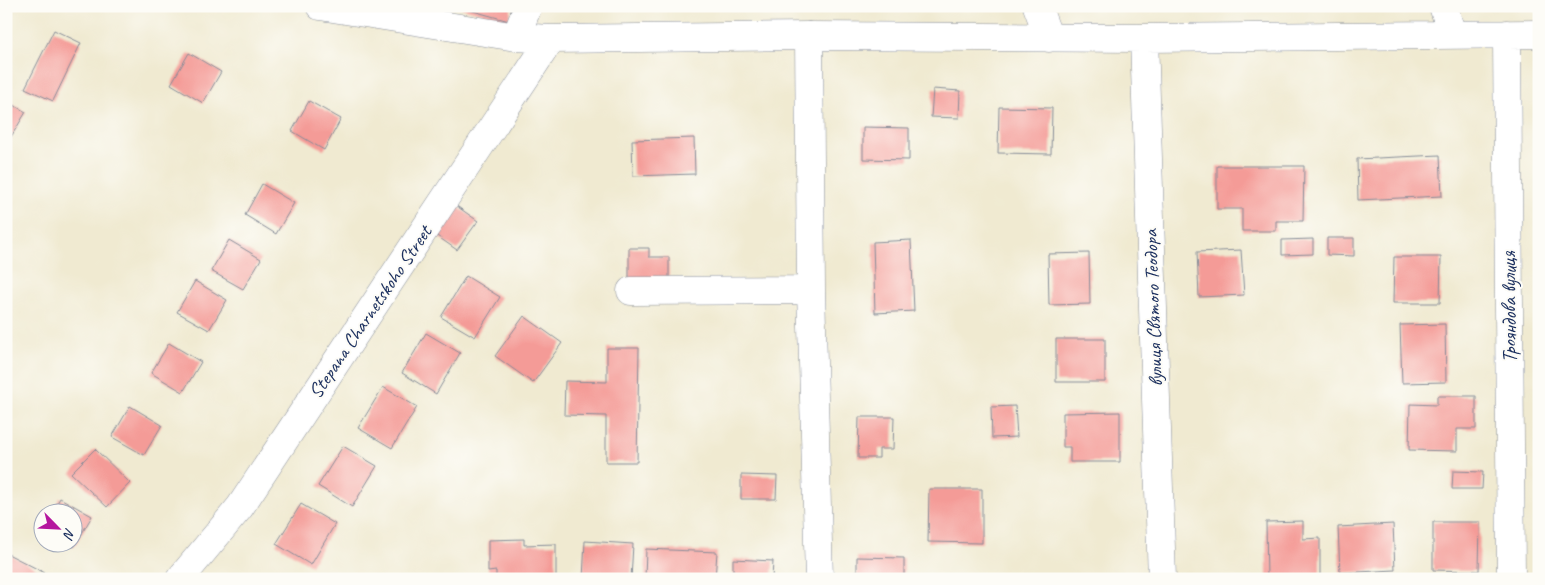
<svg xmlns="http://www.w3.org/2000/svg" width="1545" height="585" viewBox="0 0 1545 585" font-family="Caveat,sans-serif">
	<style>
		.building { fill: #f49b97 }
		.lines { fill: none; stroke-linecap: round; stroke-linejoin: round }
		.minor-casing { stroke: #868c98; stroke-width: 29 }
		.minor { stroke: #fff; stroke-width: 28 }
		.labels { text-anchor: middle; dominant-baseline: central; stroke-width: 4; stroke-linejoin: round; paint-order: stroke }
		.street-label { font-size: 20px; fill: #1b2f5e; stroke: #fdfcf7 }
	</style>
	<rect width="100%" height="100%" fill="#fdfcf7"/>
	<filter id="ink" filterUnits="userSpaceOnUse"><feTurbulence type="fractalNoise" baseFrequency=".02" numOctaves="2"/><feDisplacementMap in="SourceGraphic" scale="10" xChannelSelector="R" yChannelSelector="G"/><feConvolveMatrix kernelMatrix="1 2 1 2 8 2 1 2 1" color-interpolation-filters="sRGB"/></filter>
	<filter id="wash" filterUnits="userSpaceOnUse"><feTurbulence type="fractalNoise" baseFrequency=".0096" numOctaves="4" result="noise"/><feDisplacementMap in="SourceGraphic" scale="20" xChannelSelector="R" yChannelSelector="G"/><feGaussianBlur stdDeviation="1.12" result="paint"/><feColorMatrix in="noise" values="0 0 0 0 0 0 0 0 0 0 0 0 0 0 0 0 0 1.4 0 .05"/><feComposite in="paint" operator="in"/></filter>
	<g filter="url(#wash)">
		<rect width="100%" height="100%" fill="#f0ead1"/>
		<g id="blocks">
			<path class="building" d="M455,6h57l-3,15z
				M54,30l27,13 -28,58 -28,-13z
				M189,53l32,19 -18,31 -32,-19z
				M933,89l27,2 -1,27 -28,-1z
				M6,101l20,11 -17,28 -3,-1z
				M309,101l32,18 -17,31 -32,-19z
				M999,107l53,1 -1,46 -53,-1z
				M863,127l46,1v32l-46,-1z
				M694,138l1,36 -62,2 -1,-36z
				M1440,155l2,41 -84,4 -1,-41z
				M1217,166h87l-1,55h-27v10h-34v-22h-25z
				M262,184l32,19 -18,31 -31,-19z
				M455,205l23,16 -21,29 -23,-16z
				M1327,238h27v18l-27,-1z
				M1313,239v15l-31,1v-15z
				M229,240l32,19 -18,30 -32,-18z
				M911,240l3,71 -39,2 -2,-71z
				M629,248h20v9h20v23h-40z
				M1241,250l3,45 -45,2 -2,-45z
				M1089,253l1,51 -41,1 -1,-51z
				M1394,257h47l-1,46h-47z
				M466,276l34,21 -25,40 -34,-20z
				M195,281l32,19 -18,30 -32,-18z
				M524,316l38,27 -29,40 -38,-27z
				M1445,324l1,58 -44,1 -2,-58z
				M426,333l34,20 -24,41 -34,-21z
				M1056,339h49v43h-49z
				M169,343l32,19 -18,30 -32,-19z
				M607,348h32l-2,114h-31v-46l-42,-1 1,-34 42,1z
				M383,387l34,20 -25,41 -34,-20z
				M1437,396h39v33h-19v22l-48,-1 1,-46 27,1z
				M130,406l32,19 -18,30 -32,-18z
				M1015,406l2,31 -25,1 -1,-31z
				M1120,412v50h-50v-15h-7v-34z
				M859,417h35l-1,32h-14v9h-21z
				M343,446l34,20 -25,41 -34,-21z
				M95,449l35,34 -23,24 -36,-34z
				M1453,471l30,1 -1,17h-30z
				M741,475l36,1 -1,23h-35z
				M929,489h53v54l-54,-1z
				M60,498l32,18 -18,31 -7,-5h5v-30h-20z
				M301,504l34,20 -24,41 -35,-21z
				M1303,521v18l17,-1v41h-53l-1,-57z
				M1433,522h47l-1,49 -46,-1z
				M1393,524l2,46 -55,3 -2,-46z
				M524,539v6l32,-1v35h-60v-8l-8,1v-32z
				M585,541l48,3 -2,35h-48z
				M646,549l71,3 -2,27h-70z
				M6,553l43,22 -2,4h-41z
				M857,557l47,1v21h-47z
				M733,559l40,2 -1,18h-39z"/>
		</g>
	</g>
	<g filter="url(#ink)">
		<use href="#blocks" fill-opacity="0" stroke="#868c98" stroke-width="1"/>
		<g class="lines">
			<defs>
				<path id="minor" d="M320,6l196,31 35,2 258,-3 335,2 395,-4
					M1037,6l12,32
					M1443,6l9,28
					M1507,34l4,545
					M809,36l2,254 8,289
					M516,37l12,-31
					M1144,38l18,541
					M631,291l180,-1
					M180,579l60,-72 311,-468"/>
			</defs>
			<use href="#minor" class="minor-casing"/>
			<use href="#minor" class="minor"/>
		</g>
	</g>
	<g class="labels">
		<g class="street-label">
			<text transform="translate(1509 307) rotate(-90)">Трояндова вулиця</text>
			<text transform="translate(1153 308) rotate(-92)">вулиця Святого Теодора</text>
			<text transform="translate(370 312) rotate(-56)">Stepana Charnetskoho Street</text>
		</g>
	</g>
	<rect width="1545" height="585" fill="none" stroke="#fdfcf7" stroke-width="25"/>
	<g transform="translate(58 528) rotate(114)"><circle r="24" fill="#fdfcf7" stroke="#a3aaba"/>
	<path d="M0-4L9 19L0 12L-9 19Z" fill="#b5179e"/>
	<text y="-8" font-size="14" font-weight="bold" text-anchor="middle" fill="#1b2f5e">N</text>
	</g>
</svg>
